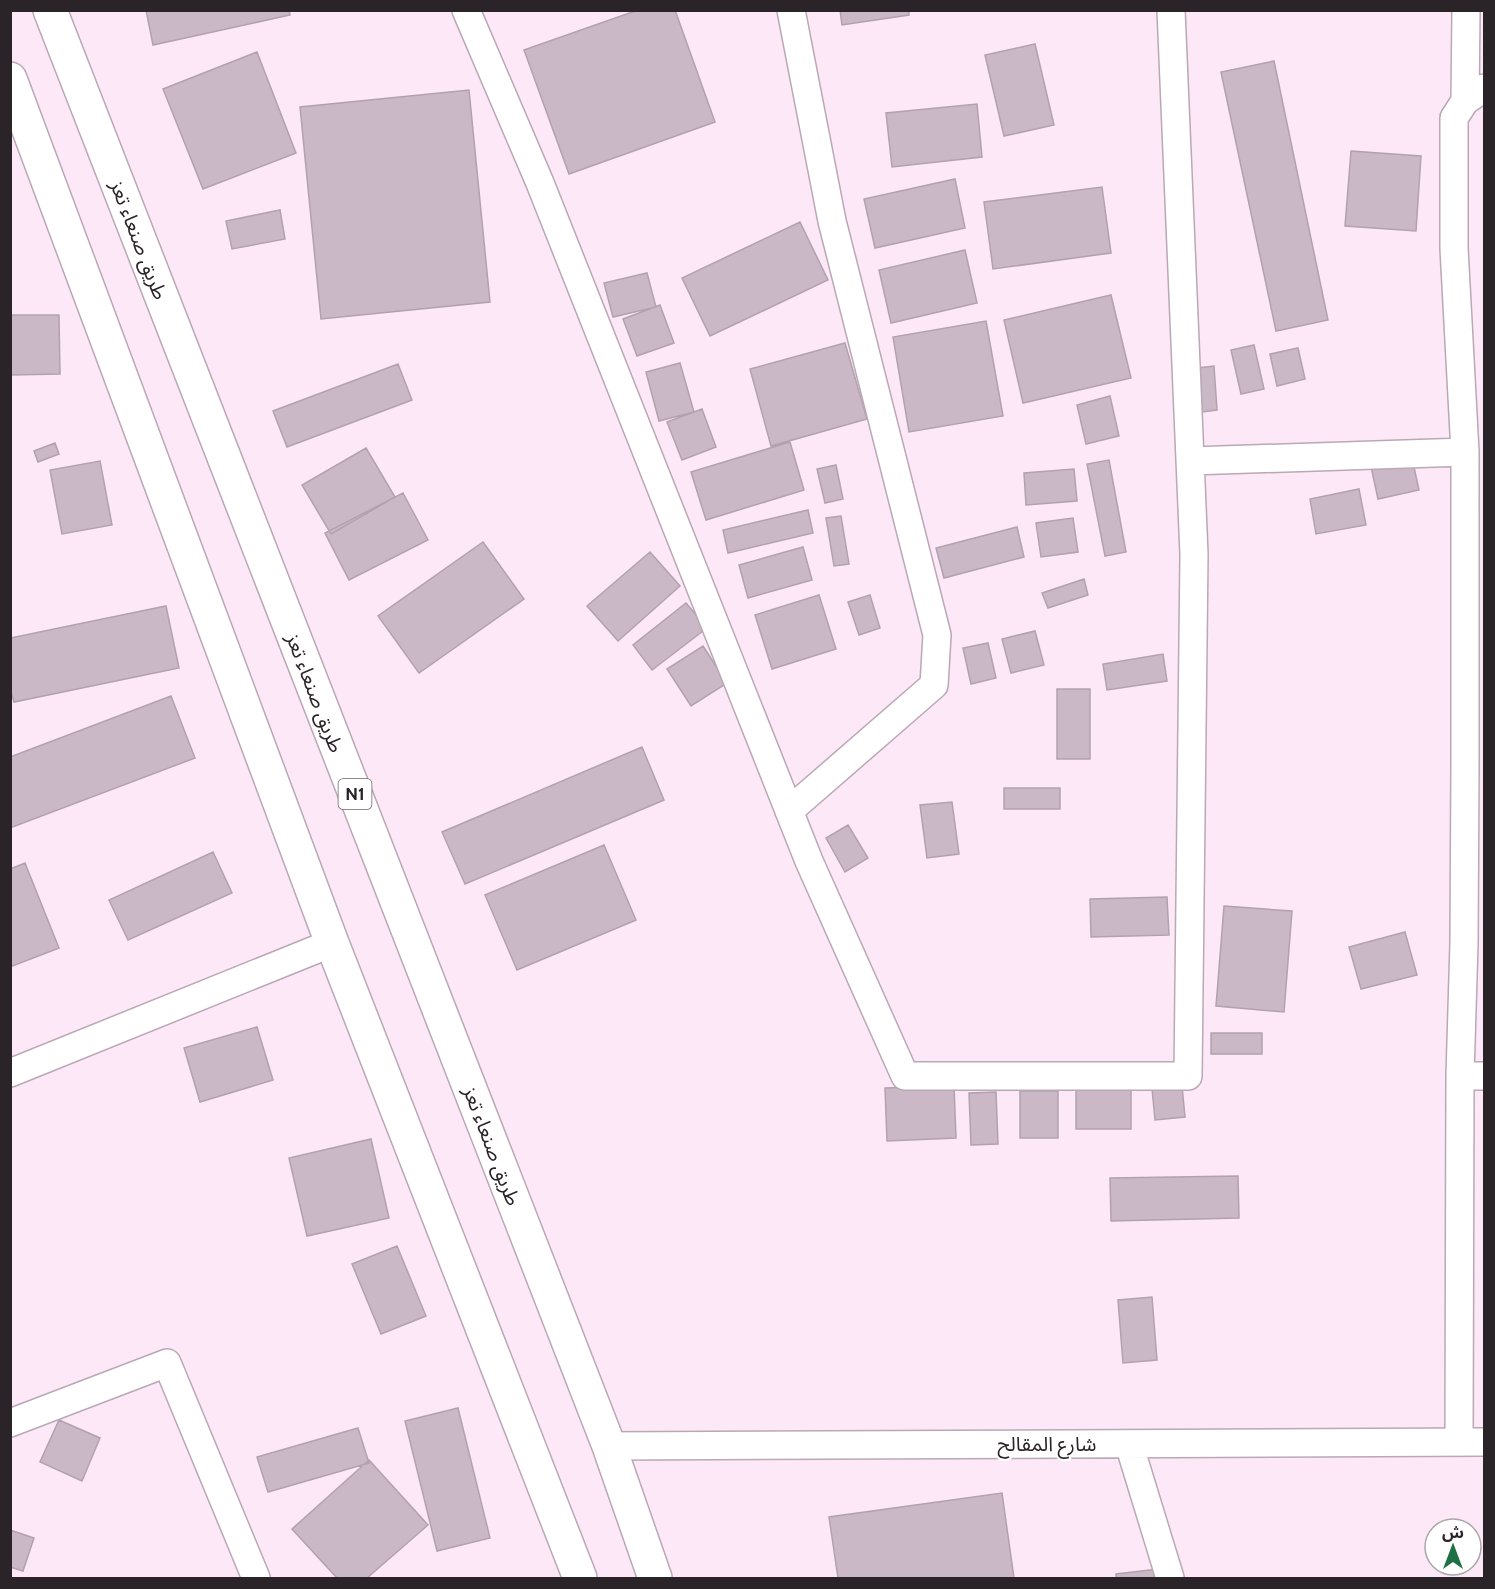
<svg xmlns="http://www.w3.org/2000/svg" width="1495" height="1589" viewBox="0 0 1495 1589" font-family="Cabin,'Noto Sans Arabic',sans-serif">
	<style>
		.building { fill: #cbb8c7; stroke: #b3a1af; stroke-width: 1.5 }
		.lines { fill: none; stroke-linecap: round; stroke-linejoin: round }
		.minor-casing { stroke: #baa8b6; stroke-width: 30 }
		.trunk-casing { stroke: #baa8b6; stroke-width: 36 }
		.minor { stroke: #fff; stroke-width: 27 }
		.trunk { stroke: #fff; stroke-width: 33 }
		.labels { text-anchor: middle; dominant-baseline: central; stroke-width: 4.5; stroke-linejoin: round; paint-order: stroke }
		.shield { fill: #fff; stroke: #6a6568; stroke-width: 1.5 }
		.shield-label { font-size: 18px; font-weight: bold; fill: #2a2328 }
		.street-label { font-size: 20px; fill: #2a2328; stroke: #fff }
	</style>
	<rect width="100%" height="100%" fill="#fce8f7"/>
	<path class="building" d="M146,10h143l1,5 -137,30z
		M638,10h37l40,112 -146,52 -45,-124z
		M840,10h69v5l-67,10z
		M1035,44l19,81 -50,11 -19,-81z
		M257,52l39,101 -93,36 -40,-100z
		M1274,61l54,259 -52,11 -55,-259z
		M469,90l21,212 -169,17 -21,-212z
		M977,104l5,53 -90,10 -6,-54z
		M1351,151l70,5 -5,75 -71,-5z
		M955,179l10,49 -90,20 -11,-49z
		M1102,187l9,66 -118,16 -9,-67z
		M280,210l5,29 -53,10 -6,-28z
		M800,222l28,58 -118,56 -28,-58z
		M965,250l12,53 -86,20 -12,-53z
		M647,273l9,34 -43,10 -9,-34z
		M1111,295l20,83 -108,25 -19,-83z
		M660,305l14,38 -37,13 -14,-37z
		M10,315h49l1,59 -50,1z
		M986,321l17,95 -94,16 -16,-95z
		M845,343l22,76 -96,27 -21,-77z
		M1254,345l10,44 -23,5 -10,-44z
		M1298,348l7,31 -28,7 -7,-32z
		M680,363l14,49 -35,9 -13,-49z
		M398,364l14,36 -125,47 -14,-36z
		M1214,366l3,44 -15,2 -4,-44z
		M1110,396l9,40 -33,8 -9,-39z
		M702,409l14,38 -34,13 -15,-38z
		M1408,440l11,50 -41,9 -11,-51z
		M790,442l14,48 -98,30 -15,-48z
		M55,443l4,11 -21,8 -4,-11z
		M366,448l29,49 -64,37 -29,-49z
		M1109,460l17,92 -21,4 -18,-92z
		M100,461l12,64 -50,9 -12,-64z
		M836,465l7,34 -18,4 -8,-34z
		M1074,469l3,32 -51,4 -2,-32z
		M1359,489l7,36 -50,9 -6,-35z
		M403,493l25,47 -79,40 -24,-47z
		M808,510l5,23 -85,20 -5,-23z
		M841,516l8,48 -15,2 -8,-48z
		M1073,518l5,34 -37,5 -5,-34z
		M1017,527l7,30 -80,21 -8,-30z
		M483,542l41,57 -105,74 -41,-57z
		M803,547l9,33 -64,18 -9,-33z
		M650,552l30,34 -62,55 -31,-35z
		M1084,579l4,16 -40,13 -6,-15z
		M819,595l17,54 -64,20 -17,-54z
		M870,595l10,33 -21,7 -11,-33z
		M686,603l21,25 -55,42 -19,-25z
		M166,606l13,62 -165,34 -4,-14v-50z
		M1035,631l9,34 -33,8 -9,-34z
		M988,643l8,35 -25,6 -8,-36z
		M703,646l24,37 -36,23 -24,-37z
		M1163,654l4,27 -60,9 -4,-26z
		M1057,689h33v70h-33z
		M171,696l24,62 -185,70v-71z
		M642,747l22,53 -199,84 -23,-52z
		M1004,788h56v21h-56z
		M952,802l7,52 -32,4 -7,-53z
		M848,825l20,33 -23,14 -19,-34z
		M604,845l32,75 -119,50 -32,-75z
		M213,852l19,41 -104,47 -19,-40z
		M25,863l34,85 -49,19v-98z
		M1167,897l2,38 -78,2 -1,-38z
		M1224,906l68,5 -8,101 -68,-6z
		M1405,932l12,43 -56,14 -12,-42z
		M257,1027l16,53 -73,22 -16,-54z
		M1211,1033h51v21h-51z
		M1181,1075l4,42 -30,3 -4,-42z
		M954,1086l2,52 -69,3 -2,-53z
		M1076,1088h55v41h-55z
		M1020,1091h38v47h-38z
		M996,1092l2,52 -27,1 -2,-52z
		M371,1139l18,79 -82,18 -18,-78z
		M1238,1176l1,42 -128,3 -1,-43z
		M397,1246l29,70 -45,18 -29,-70z
		M1152,1297l5,63 -34,3 -5,-63z
		M458,1408l32,130 -53,13 -32,-130z
		M59,1420l41,18 -18,43 -42,-19z
		M358,1428l11,35 -101,29 -11,-35z
		M369,1460l59,65 -61,53h-30l-45,-49z
		M1002,1493l12,85h-176l-9,-61z
		M10,1530l24,8 -11,33 -13,-4z
		M1158,1569l1,9h-43v-4z"/>
	<g class="lines">
		<defs>
			<path id="minor" d="M466,10l74,173 269,678 96,215h283l6,-522 -23,-544
				M1465,101l1,-91
				M1191,461l274,-9
				M789,811l145,-126 3,-50 -105,-414 -41,-211
				M10,1073l322,-130
				M1460,1076h24
				M10,1423l157,-60 89,215
				M1459,1442l1,-366 4,-133 1,-178v-313l-11,-204v-130l11,-17 19,-13
				M1129,1444l41,134
				M609,1446l875,-4"/>
			<path id="trunk" d="M50,10l559,1436 46,132
				M10,79l322,864 248,635"/>
		</defs>
		<use href="#minor" class="minor-casing"/>
		<use href="#trunk" class="trunk-casing"/>
		<use href="#minor" class="minor"/>
		<use href="#trunk" class="trunk"/>
	</g>
	<g class="labels">
		<rect class="shield" x="338.5" y="779" width="33" height="30" rx="4.5"/>
		<g class="shield-label">
			<text x="355" y="794">N1</text>
		</g>
		<g class="street-label">
			<text transform="translate(139 240) rotate(69)">طريق صنعاء تعز</text>
			<text transform="translate(315 693) rotate(69)">طريق صنعاء تعز</text>
			<text transform="translate(492 1146) rotate(69)">طريق صنعاء تعز</text>
			<text x="1047" y="1444">شارع المقالح</text>
		</g>
	</g>
	<rect width="1495" height="1589" fill="none" stroke="#2a2328" stroke-width="24"/>
	<g transform="translate(1453 1547)"><circle r="28" fill="#ffffff" stroke="#aaa7a9" stroke-width="1.5"/>
	<path d="M0-4.5L10 22L0 15L-10 22Z" fill="#1e7143"/>
	<text y="-9" font-size="16" font-weight="bold" text-anchor="middle" fill="#2a2328">ش</text>
	</g>
</svg>
